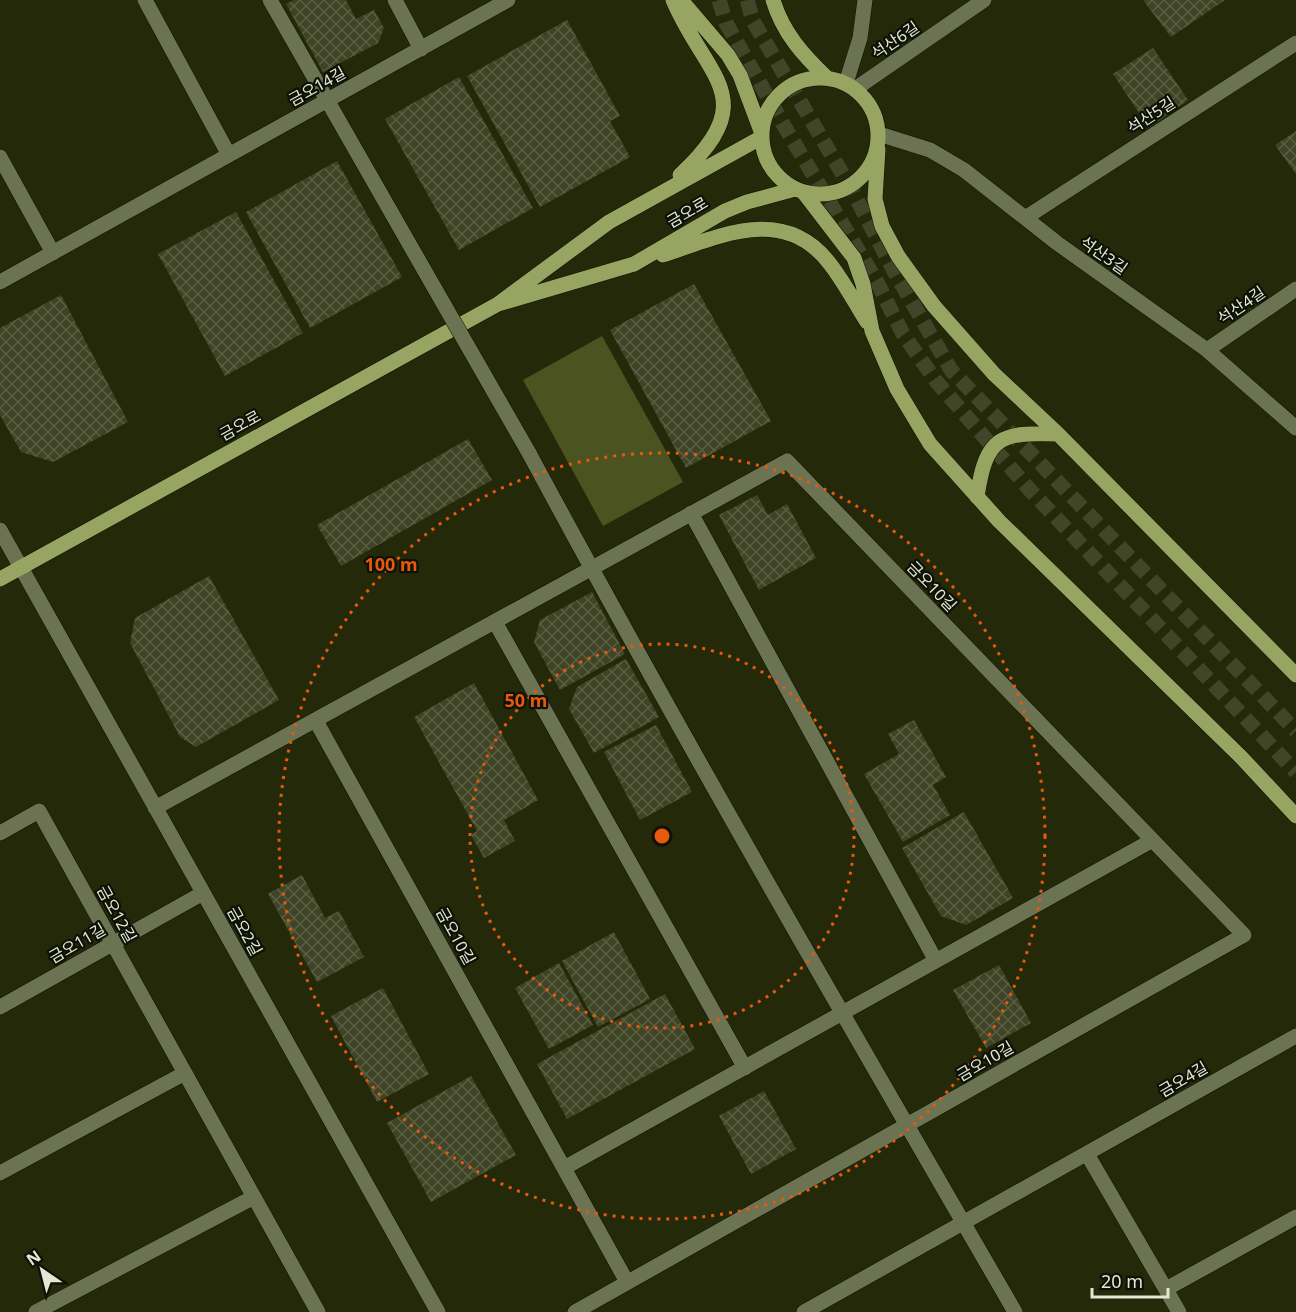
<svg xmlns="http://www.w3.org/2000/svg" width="1296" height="1312" viewBox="0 0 1296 1312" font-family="'Noto Sans','Noto Sans KR',sans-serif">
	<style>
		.green { fill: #4b5420 }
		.building { fill: url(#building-cross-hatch) }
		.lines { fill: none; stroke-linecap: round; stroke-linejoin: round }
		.primary-tunnel { stroke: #414628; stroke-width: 15; stroke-dasharray: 15 8; stroke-linecap: butt }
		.street-casing { stroke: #0e1200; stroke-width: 16 }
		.secondary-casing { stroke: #0e1200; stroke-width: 16 }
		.primary-casing { stroke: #0e1200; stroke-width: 16 }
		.street { stroke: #6c7352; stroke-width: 15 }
		.secondary { stroke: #6c7352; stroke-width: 15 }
		.primary { stroke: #97a462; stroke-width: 15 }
		.street-bridge-casing { stroke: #0e1200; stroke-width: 16; stroke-linecap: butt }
		.street-bridge { stroke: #6c7352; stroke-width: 15 }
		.ring { fill: none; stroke: #e8590c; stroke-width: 3; stroke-dasharray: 3 6 }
		.labels { text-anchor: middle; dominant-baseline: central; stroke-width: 4.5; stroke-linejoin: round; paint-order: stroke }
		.street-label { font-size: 16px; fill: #e3e8d5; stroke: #0e1105 }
		.centre { fill: #e8590c; stroke: #0e1105; stroke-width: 3 }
		.ring-label { font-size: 18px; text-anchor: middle; font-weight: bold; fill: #e8590c; stroke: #0e1105; stroke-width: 4.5; stroke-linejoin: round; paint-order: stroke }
	</style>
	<defs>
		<pattern id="building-cross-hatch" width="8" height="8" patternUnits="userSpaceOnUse" patternTransform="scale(1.5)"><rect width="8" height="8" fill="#3e4425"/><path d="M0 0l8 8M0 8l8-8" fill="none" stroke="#5a5f44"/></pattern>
	</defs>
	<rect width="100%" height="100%" fill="#24290a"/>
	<path class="green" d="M602,336l81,146 -80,44 -80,-146z"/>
	<path class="building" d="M294,0h52l10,19 18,-9 10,18 -6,15 -55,29 -37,-68z
		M1143,0h82l-54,37z
		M567,20l53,96 -10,5 20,36 -90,50 -73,-131z
		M1153,48l35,52 -39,28 -36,-54z
		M459,77l74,131 -74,42 -74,-131z
		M1296,131v43l-21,-29z
		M337,161l65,116 -92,51 -64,-116z
		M236,212l67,121 -78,43 -67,-122z
		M694,284l77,137 -85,47 -76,-138z
		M61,295l67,127 -75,40 -32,-10 -21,-37v-87z
		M468,439l24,41 -151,86 -24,-41z
		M757,495l11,20 19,-11 29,54 -57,32 -40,-75z
		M209,576l70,124 -83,47 -16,-10 -50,-94 5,-25z
		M592,592l33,62 -65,36 -26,-48 6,-22z
		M626,659l33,58 -65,36 -25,-44 8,-22z
		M474,683l64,117 -34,20 11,21 -31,17 -13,-23 6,-4 -63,-114z
		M914,720l32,57 -13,8 17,30 -47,27 -39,-68 35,-20 -11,-20z
		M656,725l36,67 -52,28 -36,-68z
		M964,812l49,86 -47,27 -25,-9 -39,-68z
		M302,875l23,43 14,-7 25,46 -47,25 -49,-88z
		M614,932l36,67 -52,28 -36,-66z
		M559,963l34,62 -44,24 -34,-61z
		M999,965l32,58 -45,25 -33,-58z
		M383,988l46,86 -52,28 -46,-86z
		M665,994l30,55 -128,70 -30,-55z
		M471,1076l45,79 -85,47 -44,-79z
		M764,1091l32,58 -45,25 -32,-58z"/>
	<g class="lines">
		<path class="primary-tunnel" d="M719,0l7,23 57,101 94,158 26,52 33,47 93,108 267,283
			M747,0l6,21 99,169 42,81 57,99 345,361"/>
		<defs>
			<path id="street" d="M145,0l84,155
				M270,0l149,261
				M395,0l26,49
				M855,89l129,-89
				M879,134l51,16 34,20 93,73 150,107 89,78
				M0,157l53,96
				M1025,218l271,-175
				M0,282l508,-282
				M1207,350l89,-61
				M529,453c156,290 321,574 486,859
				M691,513l245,448
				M0,530l438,782
				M495,622l250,446
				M316,721l311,561
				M155,808l632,-347 457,474 -669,377
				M0,833l39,-22 279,501
				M0,1007l203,-114
				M1087,1154l92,158
				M564,1168l587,-327
				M0,1173l185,-100
				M1166,1289l130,-72
				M36,1312l218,-115
				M804,1312l492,-276"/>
			<path id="secondary" d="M846,83l14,-45 5,-38"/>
			<path id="primary" d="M673,0c33,78 91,98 7,175
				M681,0l47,55 12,20 21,56
				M773,0c10,33 30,55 54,78
				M762 136a58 58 0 1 1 116 0a58 58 0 1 1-116 0Z
				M762,137l-153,85 -111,82 136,-40 91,-53 22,-9 48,-13
				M878,149l-3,50 7,27 16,30 36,50 60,68 64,60 238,241
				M804,193l50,65 9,26 9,47 25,58 33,55 69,77 242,236 55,59
				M663,255c57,-19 122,-51 167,9 14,18 25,39 37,58
				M977,497c9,-61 23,-65 81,-63
				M0,579l498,-275"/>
		</defs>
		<use href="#street" class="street-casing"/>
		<use href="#secondary" class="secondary-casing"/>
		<use href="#primary" class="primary-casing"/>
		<use href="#street" class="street"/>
		<use href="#secondary" class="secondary"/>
		<use href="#primary" class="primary"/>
		<defs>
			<path id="street-bridge" d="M419,261l110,192"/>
		</defs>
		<use href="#street-bridge" class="street-bridge-casing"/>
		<use href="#street-bridge" class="street-bridge"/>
	</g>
	<g class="ring">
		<circle cx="662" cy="836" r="192"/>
		<circle cx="662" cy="836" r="383"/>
	</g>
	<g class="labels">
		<g class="street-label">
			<text transform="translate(895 40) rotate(-34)">석산6길</text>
			<text transform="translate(317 86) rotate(-29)">금오14길</text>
			<text transform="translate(1151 115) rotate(-33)">석산5길</text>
			<text transform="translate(687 212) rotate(-30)">금오로</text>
			<text transform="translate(1104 255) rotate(35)">석산3길</text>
			<text transform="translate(1241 305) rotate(-34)">석산4길</text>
			<text transform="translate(240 425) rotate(-29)">금오로</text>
			<text transform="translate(932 586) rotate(46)">금오10길</text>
			<text transform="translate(117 914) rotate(61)">금오12길</text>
			<text transform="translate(245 931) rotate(61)">금오2길</text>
			<text transform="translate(456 936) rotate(61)">금오10길</text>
			<text transform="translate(77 943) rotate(-30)">금오11길</text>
			<text transform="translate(985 1061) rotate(-30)">금오10길</text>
			<text transform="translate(1183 1079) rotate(-30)">금오4길</text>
		</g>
	</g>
	<circle cx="662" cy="836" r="9" class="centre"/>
	<g class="ring-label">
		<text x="391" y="571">100 m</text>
		<text x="526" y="707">50 m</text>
	</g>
	<g transform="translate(42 1270) rotate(325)" stroke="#0e1105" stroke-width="4.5" paint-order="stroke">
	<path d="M0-4.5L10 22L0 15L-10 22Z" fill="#e3e8d5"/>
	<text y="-9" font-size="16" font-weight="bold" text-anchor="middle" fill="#e3e8d5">N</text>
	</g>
	<path d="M1092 1288v9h76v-9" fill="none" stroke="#e3e8d5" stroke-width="3"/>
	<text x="1101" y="1288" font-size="18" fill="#e3e8d5" stroke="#0e1105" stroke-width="4.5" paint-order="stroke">20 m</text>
</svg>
